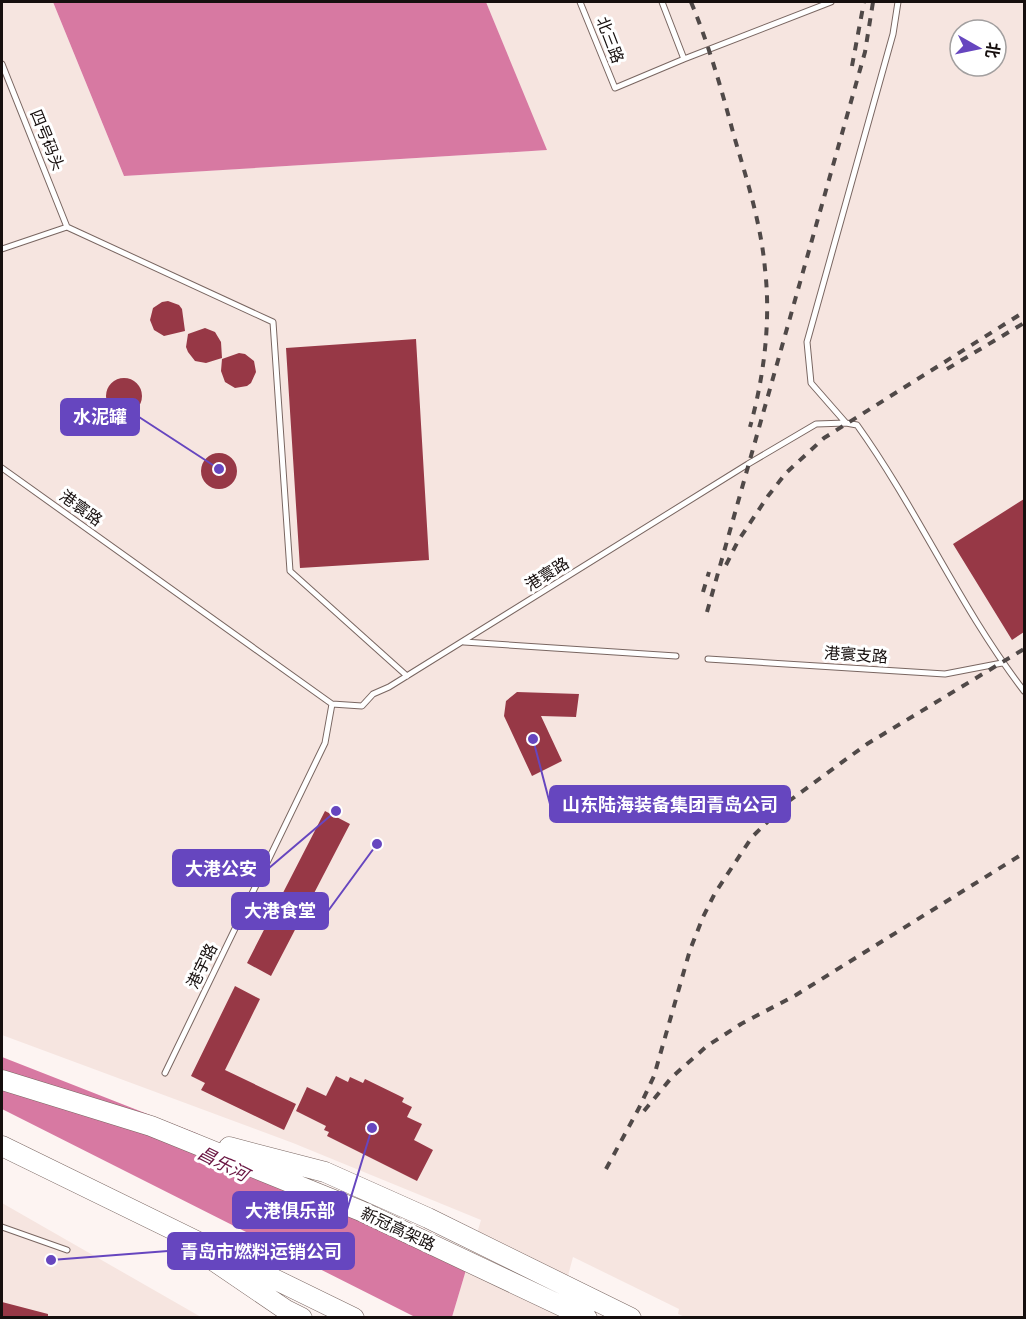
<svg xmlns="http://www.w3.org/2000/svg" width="1026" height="1319" viewBox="0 0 1026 1319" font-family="Arial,'Noto Sans SC',sans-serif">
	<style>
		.built { fill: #f6e5e0; fill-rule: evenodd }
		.water { fill: #d779a2 }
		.building { fill: #973846 }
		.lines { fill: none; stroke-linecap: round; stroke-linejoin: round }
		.lane-casing { stroke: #796661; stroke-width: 7 }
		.highway-casing { stroke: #796661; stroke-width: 21 }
		.lane { stroke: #fff; stroke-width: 5 }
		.highway { stroke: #fff; stroke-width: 20 }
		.rail { stroke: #504948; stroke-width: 4; stroke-dasharray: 8 8; stroke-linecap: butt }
		.labels { text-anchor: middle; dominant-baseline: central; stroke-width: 6; stroke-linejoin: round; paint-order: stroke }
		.street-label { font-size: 16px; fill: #160f0e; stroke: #fff }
		.water-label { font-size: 18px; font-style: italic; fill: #691441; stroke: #fff }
		.leader { fill: none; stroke: #6646bf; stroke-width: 2 }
		.callout-dot { fill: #6646bf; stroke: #fff; stroke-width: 2 }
		.callout { fill: #6646bf; stroke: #6646bf; stroke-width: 2 }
		.callout-label { font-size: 18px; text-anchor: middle; font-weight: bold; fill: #fff }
	</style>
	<rect width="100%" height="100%" fill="#fdf4f2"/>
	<path class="built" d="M2,2h51l71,174 422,-26 -60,-148h538v1315h-339l-7,-3 1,-5 -106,-52 -16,60h-105l29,-97 -188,-77 -291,-108zM960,30h36v36h-36z
		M2,1203l199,114h-199z"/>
	<path class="water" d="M53,2h433l61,148 -423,26z
		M2,1057l194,76 270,137 -14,47h-37l-413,-208z"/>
	<path class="building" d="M168,301l11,4 3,4 3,22 -21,5 -10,-6 -4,-10 3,-12 9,-6z
		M205,328l10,4 6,10 1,16 -16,5 -11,-2 -7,-9 -2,-5 2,-13z
		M416,339l13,221 -129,8 -14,-220z
		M239,353l6,1 9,7 2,11 -5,11 -4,3 -12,2 -10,-6 -4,-11 1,-12z
		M106 396a18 18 0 1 1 36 0a18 18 0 1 1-36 0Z
		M201 471a18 18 0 1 1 36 0a18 18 0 1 1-36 0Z
		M1024,499v133l-12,8 -59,-96z
		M517,692l62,2 -3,23 -35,-1 21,45 -30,15 -28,-60 2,-15z
		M325,811l25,13 -79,152 -24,-13z
		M235,986l25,13 -35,71 71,34 -12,26 -83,-40 4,-7 -14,-7z
		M336,1076l12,6 2,-5 13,6 2,-4 39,19 -2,4 10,5 -5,10 15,7 -8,16 19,10 -16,31 -90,-45 2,-4 -5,-2 2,-4 -30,-15 11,-24 19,9z
		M2,1302l46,12v3h-46z"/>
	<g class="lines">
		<defs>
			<path id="lane" d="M580,2l35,86 69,-29 147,-57
				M662,2l22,57
				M2,64l65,163
				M2,249l65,-22 206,95 17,249 117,105
				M846,423l-35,-40 -4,-41 86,-308 5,-32
				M2,468l330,236 30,2 11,-12 16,-7 359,-223 68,-40 30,-1 11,2c61,85 103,183 167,266
				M464,642l212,14
				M708,659l237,15 57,-11
				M165,1073l160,-330 7,-39
				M2,1227l65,23"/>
			<path id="highway" d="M2,1080l149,46 210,85 226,107
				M2,1146l352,172
				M229,1147l96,25 103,46 203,100
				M214,1261l72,49 16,8"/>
		</defs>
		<use href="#lane" class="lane-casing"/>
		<use href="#highway" class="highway-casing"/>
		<use href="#lane" class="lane"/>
		<use href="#highway" class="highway"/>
		<path class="rail" d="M691,2c18,43 31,89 43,134 13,44 27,88 31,133 6,52 -1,108 -15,158
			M852,66l12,-64
			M947,369l77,-46
			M726,565l12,-24 30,-45 18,-23 38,-35 200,-126
			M703,592l6,-20
			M707,612l158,-560 8,-50
			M644,1111l28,-34 35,-31 34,-22 55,-29 228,-142
			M606,1169l33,-61 15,-32 36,-126 13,-33 12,-24 37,-56 37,-36 78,-57 157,-95"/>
	</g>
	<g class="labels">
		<g class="street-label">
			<text transform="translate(610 40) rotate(69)">北三路</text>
			<text transform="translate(47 140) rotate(68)">四号码头</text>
			<text transform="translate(81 508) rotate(36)">港寰路</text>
			<text transform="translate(547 574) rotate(-32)">港寰路</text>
			<text transform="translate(856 655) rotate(4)">港寰支路</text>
			<text transform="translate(202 966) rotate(-64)">港宇路</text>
			<text transform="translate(398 1229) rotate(25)">新冠高架路</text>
		</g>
		<g class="water-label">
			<text transform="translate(223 1164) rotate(27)">昌乐河</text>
		</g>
	</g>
	<path class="leader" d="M219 469L139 417M533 739L550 804M336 811L269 868M377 844L328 911M372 1128L347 1210M51 1260L168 1251"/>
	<g class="callout-dot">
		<circle cx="219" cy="469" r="6"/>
		<circle cx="533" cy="739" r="6"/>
		<circle cx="336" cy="811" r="6"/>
		<circle cx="377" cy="844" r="6"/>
		<circle cx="372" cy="1128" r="6"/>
		<circle cx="51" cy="1260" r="6"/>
	</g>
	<g class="callout">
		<rect x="61" y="399" width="78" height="36" rx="6"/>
		<rect x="550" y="786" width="240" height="36" rx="6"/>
		<rect x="173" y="850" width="96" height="36" rx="6"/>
		<rect x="232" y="893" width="96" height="36" rx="6"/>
		<rect x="233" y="1192" width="114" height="36" rx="6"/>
		<rect x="168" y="1233" width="186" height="36" rx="6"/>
	</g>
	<g class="callout-label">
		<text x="100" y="423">水泥罐</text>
		<text x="670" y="811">山东陆海装备集团青岛公司</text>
		<text x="221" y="875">大港公安</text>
		<text x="280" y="917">大港食堂</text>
		<text x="290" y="1217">大港俱乐部</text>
		<text x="261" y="1258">青岛市燃料运销公司</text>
	</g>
	<rect width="1026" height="1319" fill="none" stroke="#160f0e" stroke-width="6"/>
	<g transform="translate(978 48) rotate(99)"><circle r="28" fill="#ffffff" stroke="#a29f9f" stroke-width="1.5"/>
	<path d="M0-4.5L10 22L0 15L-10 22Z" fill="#6646bf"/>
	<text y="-9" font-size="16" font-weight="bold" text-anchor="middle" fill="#160f0e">北</text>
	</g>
</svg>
